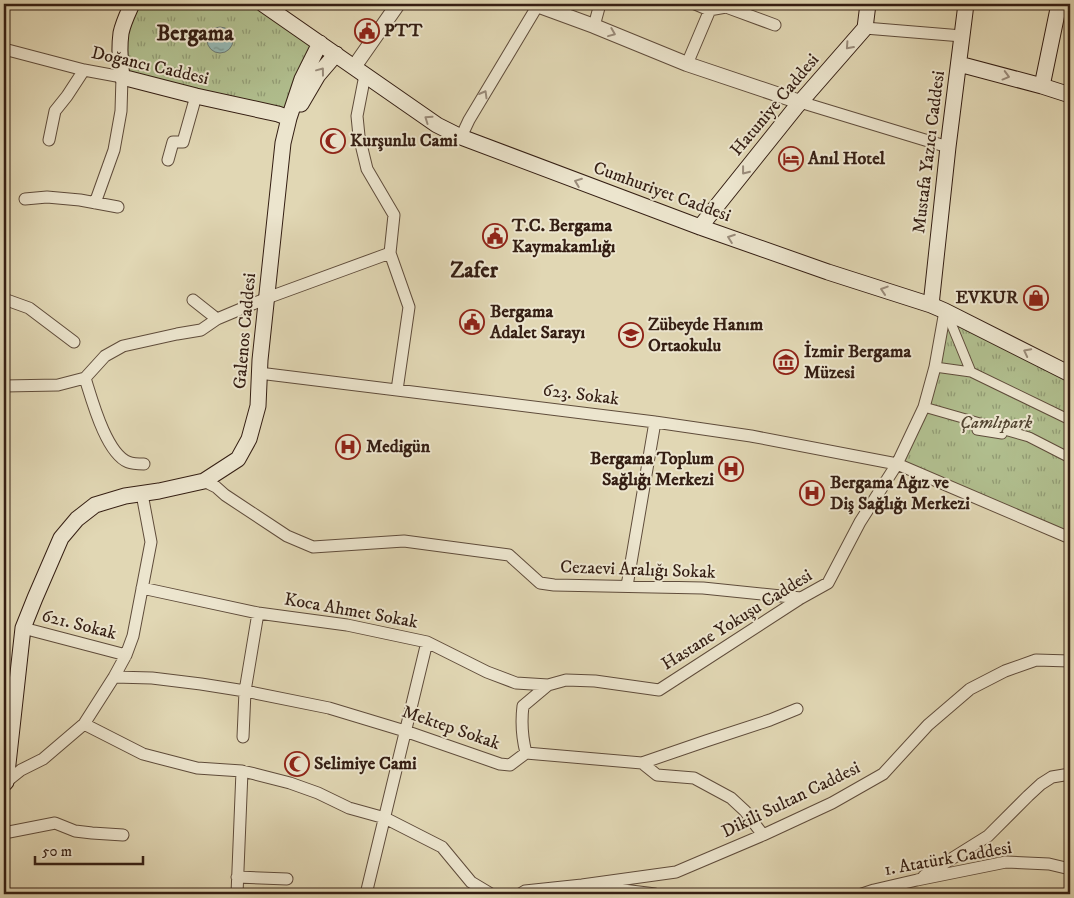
<svg xmlns="http://www.w3.org/2000/svg" width="1074" height="898" viewBox="0 0 1074 898" font-family="'IM FELL DW Pica',serif">
	<style>
		.park { fill: url(#park-tufts); stroke: #726e51 }
		.water { fill: url(#water-ripples); stroke: #6e7a73 }
		.lines { fill: none; stroke-linecap: round; stroke-linejoin: round }
		.pedestrian-casing { stroke: #5f4c3b; stroke-width: 11 }
		.minor-casing { stroke: #5f4c3b; stroke-width: 13 }
		.tertiary-casing { stroke: #5f4c3b; stroke-width: 16 }
		.secondary-casing { stroke: #341e13; stroke-width: 17 }
		.pedestrian { stroke: #ece5ce; stroke-width: 9 }
		.minor { stroke: #ece5ce; stroke-width: 11 }
		.tertiary { stroke: #ece5ce; stroke-width: 14 }
		.secondary { stroke: #ece5ce; stroke-width: 15 }
		.oneway { stroke: #998b7a }
		.labels { text-anchor: middle; dominant-baseline: central; stroke-width: 4; stroke-linejoin: round; paint-order: stroke }
		.poi-label { font-size: 18px; font-weight: bold; fill: #341e13; stroke: #ece5ce; text-anchor: start }
		.street-label { font-size: 18px; fill: #341e13; stroke: #ece5ce }
		.park-label { font-size: 18px; font-style: italic; fill: #534632; stroke: #ece5ce }
		.district-label { font-size: 22px; font-weight: bold; fill: #341e13; stroke: #ece5ce }
	</style>
	<defs>
		<pattern id="park-tufts" width="24" height="20" patternUnits="userSpaceOnUse" patternTransform="scale(1.25)"><rect width="24" height="20" fill="#b1bf8f"/><path d="M3 7l-1-3M5 7V3M7 7l1-3M15 17l-1-3M17 17v-4M19 17l1-3" fill="none" stroke="#919b74"/></pattern>
		<pattern id="water-ripples" width="26" height="14" patternUnits="userSpaceOnUse" patternTransform="scale(1.25)"><rect width="26" height="14" fill="#95b8b3"/><path d="M2 4q2-2 4 0t4 0M15 11q2-2 4 0t4 0" fill="none" stroke="#7a9590"/></pattern>
	</defs>
	<rect width="100%" height="100%" fill="#e1d7b4"/>
	<filter id="stains"><feTurbulence type="fractalNoise" baseFrequency=".004" numOctaves="4"/><feColorMatrix values="0 0 0 0 .2 0 0 0 0 .09 0 0 0 0 .02 0 0 0 .5 -.17"/></filter>
	<radialGradient id="worn" r=".72"><stop offset=".6" stop-color="#630" stop-opacity="0"/><stop offset="1" stop-color="#630" stop-opacity=".3"/></radialGradient>
	<path class="park" d="M132,4h131l57,39 -31,75 -167,-41z
		M945,311l125,63v164l-173,-74 27,-57z"/>
	<path class="water" d="M207 40a13 13 0 1 1 26 0a13 13 0 1 1-26 0Z"/>
	<g class="lines">
		<defs>
			<path id="pedestrian" d="M946,311l25,61 99,48
				M935,367l36,5
				M924,407l105,30 41,21
				M977,430l25,4"/>
			<path id="minor" d="M695,4l14,6 17,-3 49,18
				M594,26l6,-22
				M865,28l97,8
				M4,49l80,21 38,7 -1,34 -7,39 -19,53
				M687,64l25,-59
				M365,75l-8,41 2,20 8,33 27,46 -4,38 19,54 -12,83
				M800,102l148,45
				M461,137l8,-17 69,-115
				M49,140l6,-29 12,-15 17,-26
				M168,160l5,-18h10l13,-46
				M25,199l22,-2 33,3 38,7
				M4,299l25,9 45,34
				M193,300l24,19
				M259,373l396,49 96,14 146,28 173,74
				M85,378c7,22 21,75 43,84 5,2 11,2 16,2
				M4,386l54,-1 27,-7 20,-22 18,-10 54,-12 24,-4 16,-11 50,-21 123,-45
				M204,481l12,6 9,8 62,41 26,11 91,-6 105,14 31,28 14,2 149,3 98,10
				M627,586l28,-164
				M142,588l116,25 89,12 80,17 60,30 29,11 32,2 18,-5 29,1 64,9 142,-92 27,-15 32,-61 37,-58 27,-57 11,-40 10,-56
				M23,628l103,27
				M114,677l38,1 49,6 44,7 84,17 76,23 95,33 10,1 16,-12 116,10 64,-22 64,-21 27,-11
				M84,724l59,30 54,14 45,3 13,3 35,9 28,10 31,15 36,10 57,29 29,35 20,12
				M243,737l2,-46 13,-78
				M526,753c-4,-16 -5,-31 -3,-47l25,-21
				M642,763l15,12 37,3 37,20 14,13 18,24
				M6,782l15,-12 22,-11 41,-35 30,-47 12,-22 7,-19 18,-94 -9,-48
				M4,833l51,-10 20,8 17,2 31,2
				M924,876l64,-40 40,-40 13,-12 11,-7 18,-3
				M237,877l50,2
				M599,887l56,7
				M237,894l5,-123
				M366,894l61,-252
				M520,894l5,-3 57,-6 94,-13 87,-37 69,-32 51,-29 45,-49 42,-36 35,-18 31,-11 34,1
				M862,894l12,-4 43,-10 89,-18 43,2 21,5"/>
			<path id="tertiary" d="M534,4l60,22 93,38 113,38
				M354,67l44,-63"/>
			<path id="secondary" d="M132,4c-4,9 -9,19 -11,29 -2,15 -1,30 1,44l74,19 82,18 11,4
				M263,4l174,121 24,12 239,90 128,45 103,33 14,6 125,63
				M959,64l83,22 28,9
				M1042,86l17,-82
				M301,104l17,-29 18,-21
				M700,227l96,-120 69,-79 3,-24
				M931,305l17,-158 18,-143
				M4,784l2,-2 17,-154 12,-30 26,-60 16,-19 18,-14 30,-9 34,-5 45,-10 34,-22 11,-20 9,-33 2,-46 23,-217 6,-25 13,-39 18,-36"/>
		</defs>
		<use href="#pedestrian" class="pedestrian-casing"/>
		<use href="#minor" class="minor-casing"/>
		<use href="#tertiary" class="tertiary-casing"/>
		<use href="#secondary" class="secondary-casing"/>
		<use href="#pedestrian" class="pedestrian"/>
		<use href="#minor" class="minor"/>
		<use href="#tertiary" class="tertiary"/>
		<use href="#secondary" class="secondary"/>
	</g>
	<defs><path id="oneway-chevron" d="M-2-3.5L2.5 0L-2 3.5" fill="none" stroke-width="1.6" stroke-linecap="round" stroke-linejoin="round" transform="scale(1.25)"/></defs>
	<g class="oneway">
		<use href="#oneway-chevron" transform="translate(612 33) rotate(22)"/>
		<use href="#oneway-chevron" transform="translate(849 46) rotate(132)"/>
		<use href="#oneway-chevron" transform="translate(321 71) rotate(-53)"/>
		<use href="#oneway-chevron" transform="translate(1006 76) rotate(15)"/>
		<use href="#oneway-chevron" transform="translate(484 94) rotate(-60)"/>
		<use href="#oneway-chevron" transform="translate(428 119) rotate(-145)"/>
		<use href="#oneway-chevron" transform="translate(745 171) rotate(128)"/>
		<use href="#oneway-chevron" transform="translate(578 182) rotate(-159)"/>
		<use href="#oneway-chevron" transform="translate(731 238) rotate(-160)"/>
		<use href="#oneway-chevron" transform="translate(884 290) rotate(-162)"/>
		<use href="#oneway-chevron" transform="translate(1027 352) rotate(-153)"/>
	</g>
	<defs>
		<symbol id="civic-ring" viewBox="-11 -11 22 22"><circle r="9.5" fill="#ece5ce" stroke="#8f2418" stroke-width="1.5"/><path d="M-.6-6.5H3V-4.5H.6V-3L4-1V1h2V6H-6V1h2V-1L-.6-3ZM-1.2 2.5V6h2.4V2.5Z" fill="#8f2418"/></symbol>
		<symbol id="mosque-ring" viewBox="-11 -11 22 22"><circle r="9.5" fill="#ece5ce" stroke="#8f2418" stroke-width="1.5"/><path d="M3.5-4.9A6 6 0 1 0 3.5 4.9A5 5 0 1 1 3.5-4.9Z" fill="#8f2418"/></symbol>
		<symbol id="hotel-ring" viewBox="-11 -11 22 22"><circle r="9.5" fill="#ece5ce" stroke="#8f2418" stroke-width="1.5"/><path d="M-6-4.5h1.5V1H6V5H4.5V3h-9V5H-6ZM-4 0a1.8 1.8 0 1 1 3.6 0ZM.5 0V-2.5h3Q6-2.5 6 0Z" fill="#8f2418"/></symbol>
		<symbol id="shop-ring" viewBox="-11 -11 22 22"><circle r="9.5" fill="#ece5ce" stroke="#8f2418" stroke-width="1.5"/><path d="M-5-2.5h2.3a2.7 3.5 0 0 1 5.4 0H5L5.5 6h-11ZM-1.5-2.5h3a1.5 2.3 0 0 0-3 0Z" fill="#8f2418"/></symbol>
		<symbol id="school-ring" viewBox="-11 -11 22 22"><circle r="9.5" fill="#ece5ce" stroke="#8f2418" stroke-width="1.5"/><path d="M0-5L7-2L0 1L-7-2ZM-4 1L0 2.5L4 1V4Q0 6-4 4Z" fill="#8f2418"/></symbol>
		<symbol id="museum-ring" viewBox="-11 -11 22 22"><circle r="9.5" fill="#ece5ce" stroke="#8f2418" stroke-width="1.5"/><path d="M0-6L6-3V-2H-6V-3ZM-5-1h2V3h-2ZM-1-1h2V3h-2ZM3-1h2V3H3ZM-6 4H6V6H-6Z" fill="#8f2418"/></symbol>
		<symbol id="hospital-ring" viewBox="-11 -11 22 22"><circle r="9.5" fill="#ece5ce" stroke="#8f2418" stroke-width="1.5"/><path d="M-5-5h3v3.5h4V-5h3V5h-3V1.5h-4V5h-3Z" fill="#8f2418"/></symbol>
	</defs>
	<g fill-rule="evenodd">
		<use href="#civic-ring" x="353" y="17" width="28" height="28"/>
		<use href="#mosque-ring" x="319" y="127" width="28" height="28"/>
		<use href="#hotel-ring" x="777" y="145" width="28" height="28"/>
		<use href="#civic-ring" x="481" y="222" width="28" height="28"/>
		<use href="#shop-ring" x="1022" y="284" width="28" height="28"/>
		<use href="#civic-ring" x="458" y="308" width="28" height="28"/>
		<use href="#school-ring" x="617" y="321" width="28" height="28"/>
		<use href="#museum-ring" x="772" y="348" width="28" height="28"/>
		<use href="#hospital-ring" x="334" y="433" width="28" height="28"/>
		<use href="#hospital-ring" x="717" y="455" width="28" height="28"/>
		<use href="#hospital-ring" x="798" y="479" width="28" height="28"/>
		<use href="#mosque-ring" x="283" y="750" width="28" height="28"/>
	</g>
	<g class="labels">
		<g class="poi-label">
			<text x="384" y="31">PTT</text>
			<text x="350" y="141">Kurşunlu Cami</text>
			<text x="808" y="159">Anıl Hotel</text>
			<text x="512" y="226">T.C. Bergama<tspan x="512" dy="21">Kaymakamlığı</tspan></text>
			<text x="1018" y="298" text-anchor="end">EVKUR</text>
			<text x="490" y="312">Bergama<tspan x="490" dy="21">Adalet Sarayı</tspan></text>
			<text x="648" y="325">Zübeyde Hanım<tspan x="648" dy="21">Ortaokulu</tspan></text>
			<text x="804" y="352">İzmir Bergama<tspan x="804" dy="21">Müzesi</tspan></text>
			<text x="366" y="447">Medigün</text>
			<text x="714" y="459" text-anchor="end">Bergama Toplum<tspan x="714" dy="21">Sağlığı Merkezi</tspan></text>
			<text x="830" y="483">Bergama Ağız ve<tspan x="830" dy="21">Diş Sağlığı Merkezi</tspan></text>
			<text x="314" y="764">Selimiye Cami</text>
		</g>
		<g class="street-label">
			<text transform="translate(150 66) rotate(13)">Doğancı Caddesi</text>
			<text transform="translate(775 105) rotate(-50)">Hatuniye Caddesi</text>
			<text transform="translate(929 152) rotate(-83)">Mustafa Yazıcı Caddesi</text>
			<text transform="translate(662 192) rotate(20)">Cumhuriyet Caddesi</text>
			<text transform="translate(245 331) rotate(-85)">Galenos Caddesi</text>
			<text transform="translate(581 395) rotate(7)">623. Sokak</text>
			<text transform="translate(638 570) rotate(2)">Cezaevi Aralığı Sokak</text>
			<text transform="translate(351 611) rotate(10)">Koca Ahmet Sokak</text>
			<text transform="translate(737 620) rotate(-32)">Hastane Yokuşu Caddesi</text>
			<text transform="translate(79 625) rotate(14)">621. Sokak</text>
			<text transform="translate(451 728) rotate(19)">Mektep Sokak</text>
			<text transform="translate(791 800) rotate(-26)">Dikili Sultan Caddesi</text>
			<text transform="translate(948 859) rotate(-10)">1. Atatürk Caddesi</text>
		</g>
		<g class="park-label">
			<text x="996" y="423">Çamlıpark</text>
		</g>
		<g class="district-label">
			<text x="195" y="33">Bergama</text>
			<text x="474" y="270">Zafer</text>
		</g>
	</g>
	<rect width="1074" height="898" fill="none" stroke="#e1d7b4" stroke-width="20"/>
	<rect x="5" y="5" width="1064" height="888" fill="none" stroke="#341e13" stroke-width="2.5"/>
	<rect x="10" y="10" width="1054" height="878" fill="none" stroke="#341e13"/>
	<path d="M35 856v8h108v-8" fill="none" stroke="#341e13" stroke-width="2.5"/>
	<text x="42" y="856" font-size="15" fill="#341e13" stroke="#ece5ce" stroke-width="4" paint-order="stroke">50 m</text>
	<rect width="100%" height="100%" filter="url(#stains)"/>
	<rect width="100%" height="100%" fill="url(#worn)"/>
</svg>
